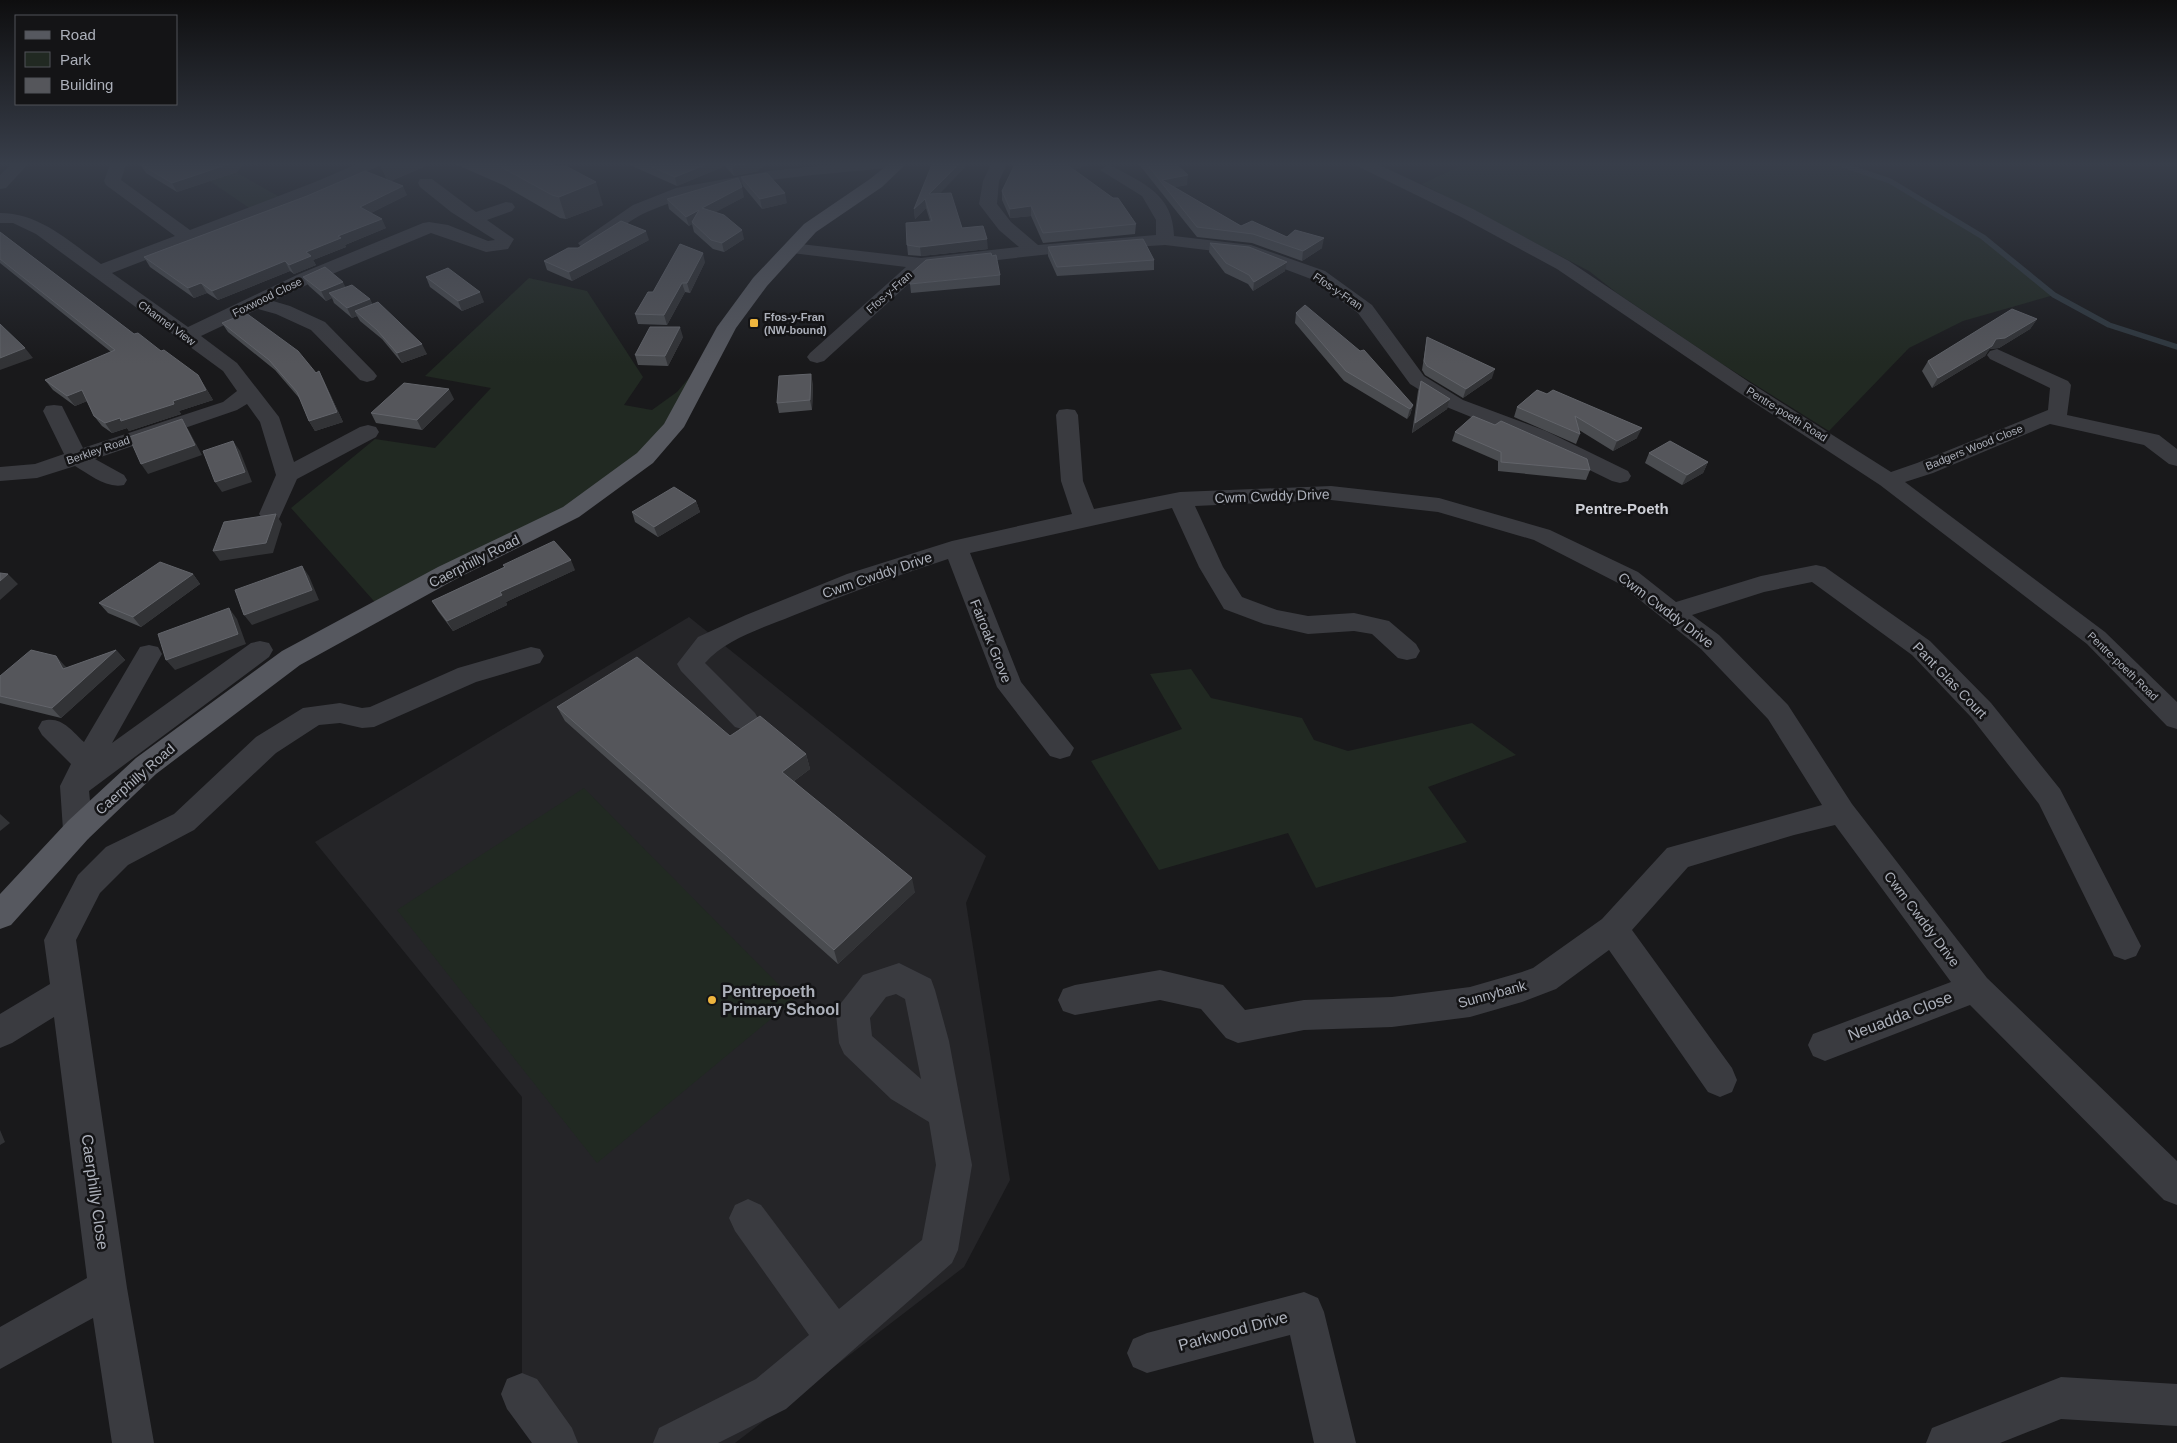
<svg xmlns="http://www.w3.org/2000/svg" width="2177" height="1443" viewBox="0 0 2177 1443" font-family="Helvetica,sans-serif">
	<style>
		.built { fill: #252528 }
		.green { fill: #212922 }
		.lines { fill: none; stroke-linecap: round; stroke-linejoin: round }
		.stream { stroke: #2f383f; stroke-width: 5.5 }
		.minor { fill: #3a3b40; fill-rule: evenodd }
		.major { fill: #56585f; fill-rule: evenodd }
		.wall { fill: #4a4c50 }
		.shaded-wall { fill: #323336 }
		.building { fill: #55565b; stroke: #62646a }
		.poi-dot { fill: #eeb53e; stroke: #141416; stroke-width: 2 }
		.labels { text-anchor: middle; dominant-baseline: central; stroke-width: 5; stroke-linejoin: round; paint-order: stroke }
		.far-street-label { font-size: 11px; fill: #acb0ba; stroke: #141416 }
		.far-poi-label { font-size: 11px; font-weight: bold; fill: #acb0ba; stroke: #141416; text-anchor: start }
		.street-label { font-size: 14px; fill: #acb0ba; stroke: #141416 }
		.neighbourhood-label { font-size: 15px; font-weight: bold; fill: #cdcfd6; stroke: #141416 }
		.near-poi-label { font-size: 16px; font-weight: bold; fill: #acb0ba; stroke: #141416; text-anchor: start }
		.near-street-label { font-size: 16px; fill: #acb0ba; stroke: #141416 }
	</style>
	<rect width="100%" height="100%" fill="#19191b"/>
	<path class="built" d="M689,617l297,239 -20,47 44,277 -46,87 -229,176h-178l-35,-49v-297l-207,-255z"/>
	<path class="green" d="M218,162l67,38 -30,12 -70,-48z
		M1469,162h365l56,19 93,56 71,58 -91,26 -54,27 -80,83 -107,-67 -105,-71 -28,-22 -167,-87z
		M529,278l58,13 56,86 -19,28 28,5 25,-18 39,-46 -43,81 -102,85 -190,97 -90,-101 84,-69 60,9 56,-60 -66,-12z
		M1191,669l20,29 91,20 12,22 34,11 124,-28 44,32 -88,32 39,55 -151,46 -28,-55 -129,37 -68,-109 91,-32 -32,-55z
		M584,788l210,212 -197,163 -200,-253z"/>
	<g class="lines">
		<path class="stream" d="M1834,162l56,19 93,56 71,58 55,30 68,22"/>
		<path class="minor" d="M13,162h17l-24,26 -6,1v-14z
			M111,162h16l-6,18 69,50 125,-48 47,-20h21l-2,3 -54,25 -215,83 76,54 111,-53 124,-51 6,-1 19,3 40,16 7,-1 -44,-28 -31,-25 -2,-4 2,-4h12l44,33 30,-10 6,1 3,4 -3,4 -25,9 27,19 -6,10 -22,3 -55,-19 -118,49 -40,19 17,5 35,16 49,50 3,4 -3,4 -7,2 -7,-2 -49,-50 -35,-16 -18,-5 -57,27 36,27 42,54 15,45 66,-35 8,-2 8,2 3,5 -3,5 -79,42 -18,40 -8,2 -8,-2 -4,-5 17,-39 -16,-53 -13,-18 -10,6 -142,49 29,16 3,5 -3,5c-18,4 -35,-11 -49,-19l-38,12 -37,3v-14l35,-3 29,-10 -21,-43 3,-5 8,-1 8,1 21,42 140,-46 14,-11 -14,-20 -187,-137 -23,-11h-13v-10c40,0 70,29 101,51l74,-28 -69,-51 -2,-4z
			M856,162h49l-8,5c-83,9 -172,11 -250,45 -18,8 -36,23 -54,35h-12l-3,-4 55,-38 43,-17 93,-17z
			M992,162h16l-9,19 -2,23 14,18 27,23 118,-10v-15l-14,-24 -42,-26 8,-5 6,2c31,17 59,28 60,69l77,9 74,26 47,34 52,71 39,24 83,31 82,40 3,5 -3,5 -8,2 -8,-2 -82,-40 -81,-33 -39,-24 -52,-71 -47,-34 -63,-24 -83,-10 -79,5 -160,18 -102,93 -7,2 -7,-2 -3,-4 3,-4 96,-86 -114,-14 -6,-1 -3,-4 3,-4 6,-1 129,15 98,-11 -20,-17 -20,-26 4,-23z
			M1353,162h20l100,47 96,52 180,121 142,90 26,-9 131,-53 2,-22 -60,-29 -3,-4 3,-4 7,-2 71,32 3,4 -4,30 92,20 18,14v17l-8,-2 -25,-19 -94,-21 -117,49 -28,9 200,150 72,70v27l-10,-3 -80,-82 -207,-159 -145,-95 -178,-121 -96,-52 -106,-52z
			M1067,409l8,1 3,5 5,66 11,28 86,-17 151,-6 108,12 111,32 88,42 38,30 85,-26 55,-11 9,2 105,74 61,62 69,86 81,157 -5,10 -11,4 -11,-4 -75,-152 -68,-87 -59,-62 -100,-73 -48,10 -72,23 27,20 69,70 64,99 135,174 190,183v44l-13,-5 -194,-195 -145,56 -12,-5 -5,-11 5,-11 138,-52 -116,-157 -41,10 -106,32 -56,63 100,138 5,12 -5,12 -12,5 -12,-5 -99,-142 -53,39 -34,13 -52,15 -78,10 -88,3 -66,13 -12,-5 -25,-29 -41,-9 -85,15 -12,-4 -5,-11 5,-11 12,-4 85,-15 63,15 22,25 59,-10 88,-3 78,-10 52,-15 11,-4 69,-49 65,-71 155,-43 -54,-86 -67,-70 -81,-65 -86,-44 -96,-28 -107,-12 -136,6 28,61 19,30 35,13 31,6 46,-3 35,8 27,23 4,7 -4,7 -9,2 -9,-2 -26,-24 -18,-3 -46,3 -44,-10 -40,-15 -25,-42 -27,-59 -202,45 51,129 53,66 -4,8 -10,3 -10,-3 -53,-69 -49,-128c-53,17 -105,36 -156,57 -29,12 -66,23 -87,47l50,50 4,7 -4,7 -10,3 -10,-3 -54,-56 -4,-7 21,-27 48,-22 101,-41 105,-33 120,-27 -11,-33 -5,-66 3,-5z
			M260,641l9,2 4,7 -4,7 -180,134 4,39 -5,9 -10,3 -10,-3 -5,-9 -3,-44 11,-22 -29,-29 -4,-7 4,-7c19,-6 29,9 42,21l56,-95 9,-2 9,2 4,7 -50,89 139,-100z
			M531,647l9,2 4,7 -4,7 -64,19 -102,45 -12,1 -22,-5 -21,2 -43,28 -82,77 -66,35 -28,28 -24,47 51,348 27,155h-42l-19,-125 -93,51v-42l87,-49 -33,-261 -42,26 -12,5v-34l50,-30 -6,-44 34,-65 28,-28 68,-33 82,-77 47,-29 37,-5 22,5 8,-1 88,-39z
			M899,963l32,16 4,11 14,51 23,124 -14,85 -6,13 -166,146 -68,34h-65l6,-15 97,-49 53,-44 -74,-104 -6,-13 6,-13 13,-6 13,6 78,104 83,-69 14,-75 -7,-43 -38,-23 -47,-45 -5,-11 -3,-29 5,-11 22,-28zM896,994l9,5 16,80 -49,-43 -2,-18 16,-21z
			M1304,1292l14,6 6,14 32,131h-42l-24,-108 -143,38 -14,-6 -6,-14 6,-14 14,-6z
			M522,1373l15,6 35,49 6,15h-46l-25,-34 -6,-15 6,-15z
			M2061,1377l116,7v42l-116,-7 -61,24h-74l6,-15z"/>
		<path class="major" d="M891,162h17l-26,25 -66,45 -49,54 -31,42 -52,99 -31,36 -74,54 -123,62 -156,86 -144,109 -68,65 -77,86 -11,4v-35l68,-73 68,-63 146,-107 156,-84 125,-60 74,-54 27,-29 53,-97 36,-49 51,-54 66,-45z"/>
	</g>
	<path class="wall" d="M142,162h102l-7,10 -60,20 -31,-19 -6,-9z
		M379,162h56l-44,19 16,14 -36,18 15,15 -41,17 1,2 -33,13 3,5 -22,9 -4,-3 -72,29 -11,-7 -13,5 -44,-31 -6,-10 243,-77z
		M454,162h92l57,43 -37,14 -6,-1 -57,-33 -48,-21z
		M623,162h152l-17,7 1,2 -25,5 -9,-10 -48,20z
		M933,162l7,32 22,34 26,21 -67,7 -13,-1 -1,-10 23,-24 -4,-13 -11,11 -1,-10z
		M1094,162l-20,8 62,54 -1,10 -92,9 -12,-27 -21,2 -8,-18v-9z
		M1137,162h37l13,23 -13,2 67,39 46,11 35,11 -20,13 -50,-18 -55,-6z
		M741,177l46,26 -25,6 -19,-23z
		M744,197l-29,15 29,27 -20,13 -11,-3 -19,-17 -2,-8 -3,2 -20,-17 -2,-10z
		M0,232l134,102 27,17 37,24 15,25 -34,11 2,3 -52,17 -2,-3 -15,5 -10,-7 -8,-10 -7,-15 -12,5 -22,-16 -8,-10 66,-28 -111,-89z
		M649,240l-77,41 -25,-11 -3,-9z
		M1210,243l75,28 -32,20 -5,-7 -23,-11 -16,-21z
		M1048,247l106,13v10l-97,6 -9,-20z
		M705,262l-15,31 -5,-1 -18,33 -29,-1 -3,-10 18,-22z
		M1000,275v10l-89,8 -1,-9z
		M303,277l43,10 24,12 2,5 55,50 -25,9 -20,-24 -22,-18 -3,-5 -5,2 -18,-15 -2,-5 -6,3 -17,-15z
		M426,277l58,25 -22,9 -32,-24z
		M1296,313l117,92 -3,10 -3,4 -63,-38 -49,-58z
		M2037,319l-7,10 -31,19 -10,1 -4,7 -53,32 -10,-17 6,-10z
		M222,323l94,50 3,-2 5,10 19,41 -28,9 -6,-10 -9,-22 -25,-29 -47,-38z
		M683,337l-15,29 -30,-1 -3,-10z
		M1427,337l65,41 -29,20 -38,-23 -3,-5z
		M1421,381l29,18 -3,10 -35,24 6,-42z
		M813,384l-1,26 -33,3 -2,-10z
		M1537,390l100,48 -24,13 -34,-21 1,4 -4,10 -62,-27 3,-10z
		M454,399l-32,31 -46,-7 -5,-10z
		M1455,432l135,38 -4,10 -88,-9v-10l-46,-20z
		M1649,453l59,9 -5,11 -21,12 -37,-22z
		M696,501l4,11 -42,25 -23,-15 -3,-10z
		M503,565l72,5 -69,32 1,3 -54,26 -15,-20 -6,-10 72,-34z
		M193,574l7,10 -59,43 -33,-14 -9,-10z
		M116,650l9,10 -64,58 -61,-15v-27l65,-10 1,2z
		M557,707l173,29 76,18 4,15 -16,12 121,111 -77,72 -273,-243z"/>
	<path class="shaded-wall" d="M233,162h11l-7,10 -60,20 -5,-9z
		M379,162h56l-47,20z
		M712,162h12l1,4 -48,20 -2,-9z
		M756,162h19l-17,7 1,2 -25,5 -2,-10z
		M961,162h9l-40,42 -1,-10z
		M1073,162h21l-28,12v-10z
		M1188,175l-1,10 -21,4 -4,-9z
		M596,182l7,23 -37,14 -7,-22z
		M403,186l4,9 -42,21 -5,-9z
		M742,187l2,10 -39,21 -3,-10z
		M785,193l2,10 -25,6 -2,-10z
		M925,199l1,9 -11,11 -1,-10z
		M1031,206v10l-21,2v-9z
		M699,210l-7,12v2l-3,2 -3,-9z
		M382,219l4,9 -41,17 1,2 -33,13 3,5 -22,9 -5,-9 17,-13 32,-16z
		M742,230l2,9 -20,13 -2,-9z
		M646,231l3,9 -77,41 -3,-9z
		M1324,238l-2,10 -20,13 1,-10z
		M987,239l1,10 -67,7 -1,-9z
		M703,253l2,9 -15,31 -3,-10z
		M285,261l5,10 -72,29 -6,-9z
		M1287,262l-2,9 -32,20 1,-9z
		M343,282l5,10 -19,1 3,5 -6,3 -5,-10z
		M201,283l6,10 -13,5 -6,-10z
		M682,283l3,9 -18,33 -3,-10z
		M480,292l4,10 -22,9 -4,-10z
		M370,299l5,10 -20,2 2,5 -5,2 -5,-10z
		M2037,319l-7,10 -31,19 -10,1 7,-10z
		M680,327l3,10 -15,29 -3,-10z
		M422,344l5,10 -25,9 -5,-10z
		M1992,346l-7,10 -53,32 6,-10z
		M25,348l8,10 -33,12v-12z
		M1495,369l-3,9 -29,20 3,-9z
		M319,371l5,10 19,41 -28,9 -6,-10z
		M811,374l2,10 -1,26 -2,-10z
		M198,375l15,25 -34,11 2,3 -52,17 -2,-3 -15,5 -7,-10 68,-22z
		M449,389l5,10 -32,31 -5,-10z
		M82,390l8,10 -15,6 -8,-10z
		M1450,399l-3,10 -35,24 3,-10z
		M1413,405l-3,10 -3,4 3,-10z
		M182,419l6,10 14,26 -54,19 -7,-10z
		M1642,428l-5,10 -24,13 4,-10z
		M233,441l7,10 12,31 -30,10 -7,-10z
		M1708,462l-5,11 -21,12 5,-10z
		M696,501l4,11 -42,25 -4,-10z
		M276,514l6,10 -9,29 -53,8 -7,-10z
		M571,560l4,10 -69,32 1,3 -54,26 -6,-10 53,-29z
		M302,566l7,10 10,24 -67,25 -8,-10z
		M8,574l10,10 -18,16v-19z
		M193,574l7,10 -59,43 -8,-10z
		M229,608l8,11 9,25 -71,26 -9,-10z
		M116,650l9,10 -64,58 -9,-10z
		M56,656l9,10 7,13 -9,-10z
		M806,754l4,15 -23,17 -5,-14z
		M0,814l10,9 -10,8z
		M912,878l3,14 -77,72 -4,-14z
		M0,1130l5,12 -5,3z"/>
	<path class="building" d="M142,162h91l-1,1 -60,20 -32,-19z
		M492,162h54l13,5 5,-2 32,17 -37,15 -7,-2z
		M641,162h71l-37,15z
		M727,162h30l-25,4z
		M933,162h28l-32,32 22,-1 11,35 21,-2 4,13 -67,8 -13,-2 -1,-22 26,-2 -7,-22 -11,10z
		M1016,162h57l-7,2 47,34h5l18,26 -93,9 -12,-27 -21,3 -8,-18z
		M1145,162h29l14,13 -26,5 79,46 11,-5 35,16 8,-7 29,8 -21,13 -50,-17 -56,-7z
		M365,171l38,15 -43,21 22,12 -44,17 3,2 -35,14 5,4 -22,9 -4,-4 -73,30 -11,-8 -13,5 -44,-31 163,-61z
		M767,173l18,20 -25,6 -19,-22z
		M738,178l4,9 -40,21 22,7 18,15 -20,13 -11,-3 -19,-18 7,-12 -13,7 -19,-18z
		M621,221l25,10 -77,41 -25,-11 24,-13h10z
		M0,232l134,102 4,-1 23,18 3,-1 34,25 8,15 -33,11 1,3 -53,17 -1,-3 -15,5 -11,-7 -12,-26 -15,6 -22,-16 70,-30 -115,-91z
		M1143,239l11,21 -97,7 -9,-20z
		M1210,243l39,4 38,15 -33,20 -5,-7 -23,-12z
		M680,244l23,9 -16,30h-5l-18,32 -29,-1 13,-22h5z
		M991,253l1,3 4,-1 4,20 -90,9 -1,-9 17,-15z
		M325,267l18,15 -22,9 -18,-14z
		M448,268l32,24 -22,9 -32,-24z
		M352,285l18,14 -23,9 -18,-15z
		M378,302l44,42 -25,9 -20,-23 -22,-19z
		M1305,305l55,46 4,-1 49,55 -3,4 -64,-38 -50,-58z
		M2012,309l25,10 -32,19 -9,1 -4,7 -54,32 -10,-17z
		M246,313l52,38 18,22 3,-2 18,41 -28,9 -12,-29 -28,-32 -47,-37z
		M0,324l25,24 -25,10z
		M650,327h30l-15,29 -30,-1z
		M1427,337l68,32 -29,20 -39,-23 -3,-5z
		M811,374l-1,26 -33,3 2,-27z
		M1421,381l29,18 -35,24z
		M404,383l45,6 -32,31 -46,-7z
		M1537,390l10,4 6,-4 89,38 -25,13 -42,-25 5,18 -63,-27z
		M1473,416l22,9 6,-4 86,38 3,11 -89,-8v-10l-46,-20z
		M182,419l13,26 -54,19 -12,-27z
		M233,441l12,31 -30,10 -12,-31z
		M1670,441l38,21 -21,13 -38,-22z
		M674,487l22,14 -42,26 -22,-15z
		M276,514l-10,29 -53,8 11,-29z
		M554,541l17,19 -71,32 2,3 -55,26 -15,-20 73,-34 -2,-2z
		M160,562l33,12 -60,43 -34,-14z
		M302,566l10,24 -68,25 -9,-25z
		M0,573l8,1 -8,7z
		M229,608l9,26 -72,26 -8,-26z
		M31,650l25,6 7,13 53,-19 -64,58 -52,-12v-20z
		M637,657l93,79 30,-20 46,38 -24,18 130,106 -78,72 -277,-243z"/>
	<linearGradient id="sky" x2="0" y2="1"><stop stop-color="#0e0e0f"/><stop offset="0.45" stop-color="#383e4a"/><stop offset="1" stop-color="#383e4a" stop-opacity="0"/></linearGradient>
	<rect width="2177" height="364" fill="url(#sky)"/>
	<g class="poi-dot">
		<rect x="749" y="318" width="10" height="10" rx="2.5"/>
		<circle cx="712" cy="1000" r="5"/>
	</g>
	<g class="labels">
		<g class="far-street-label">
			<text transform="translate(1338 291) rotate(34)">Ffos-y-Fran</text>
			<text transform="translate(889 292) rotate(-42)">Ffos-y-Fran</text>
			<text transform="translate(267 297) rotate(-26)">Foxwood Close</text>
			<text transform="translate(167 323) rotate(36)">Channel View</text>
			<text transform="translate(1787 414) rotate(32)">Pentre-poeth Road</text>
			<text transform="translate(1974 447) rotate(-22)">Badgers Wood Close</text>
			<text transform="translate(98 450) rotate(-19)">Berkley Road</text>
			<text transform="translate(2123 666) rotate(44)">Pentre-poeth Road</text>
		</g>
		<g class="far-poi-label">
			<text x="764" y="317">Ffos-y-Fran<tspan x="764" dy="13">(NW-bound)</tspan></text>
		</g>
		<g class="street-label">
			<text transform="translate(1272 496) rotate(-2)">Cwm Cwddy Drive</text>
			<text transform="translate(474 561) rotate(-27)">Caerphilly Road</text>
			<text transform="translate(877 575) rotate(-19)">Cwm Cwddy Drive</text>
			<text transform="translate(1666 610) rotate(37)">Cwm Cwddy Drive</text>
			<text transform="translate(991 641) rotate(68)">Fairoak Grove</text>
			<text transform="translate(1950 680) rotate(46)">Pant Glas Court</text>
			<text transform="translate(135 779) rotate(-41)">Caerphilly Road</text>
			<text transform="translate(1922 919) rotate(53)">Cwm Cwddy Drive</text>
			<text transform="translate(1492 994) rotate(-15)">Sunnybank</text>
		</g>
		<g class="neighbourhood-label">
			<text x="1622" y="508">Pentre-Poeth</text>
		</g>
		<g class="near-poi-label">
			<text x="722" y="991">Pentrepoeth<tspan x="722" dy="18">Primary School</tspan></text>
		</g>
		<g class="near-street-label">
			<text transform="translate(1900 1016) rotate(-21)">Neuadda Close</text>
			<text transform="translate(95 1192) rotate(82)">Caerphilly Close</text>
			<text transform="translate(1233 1331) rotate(-15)">Parkwood Drive</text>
		</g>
	</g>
	<rect x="15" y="15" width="162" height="90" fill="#141416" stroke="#515258"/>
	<rect x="25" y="31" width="25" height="8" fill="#56585f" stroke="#515258"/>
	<text x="60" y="40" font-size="15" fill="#acb0ba">Road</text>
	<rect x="25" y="52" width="25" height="15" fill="#212922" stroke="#515258"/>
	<text x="60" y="65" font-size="15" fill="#acb0ba">Park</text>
	<rect x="25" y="78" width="25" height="15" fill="#55565b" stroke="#515258"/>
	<text x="60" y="90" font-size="15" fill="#acb0ba">Building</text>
</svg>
